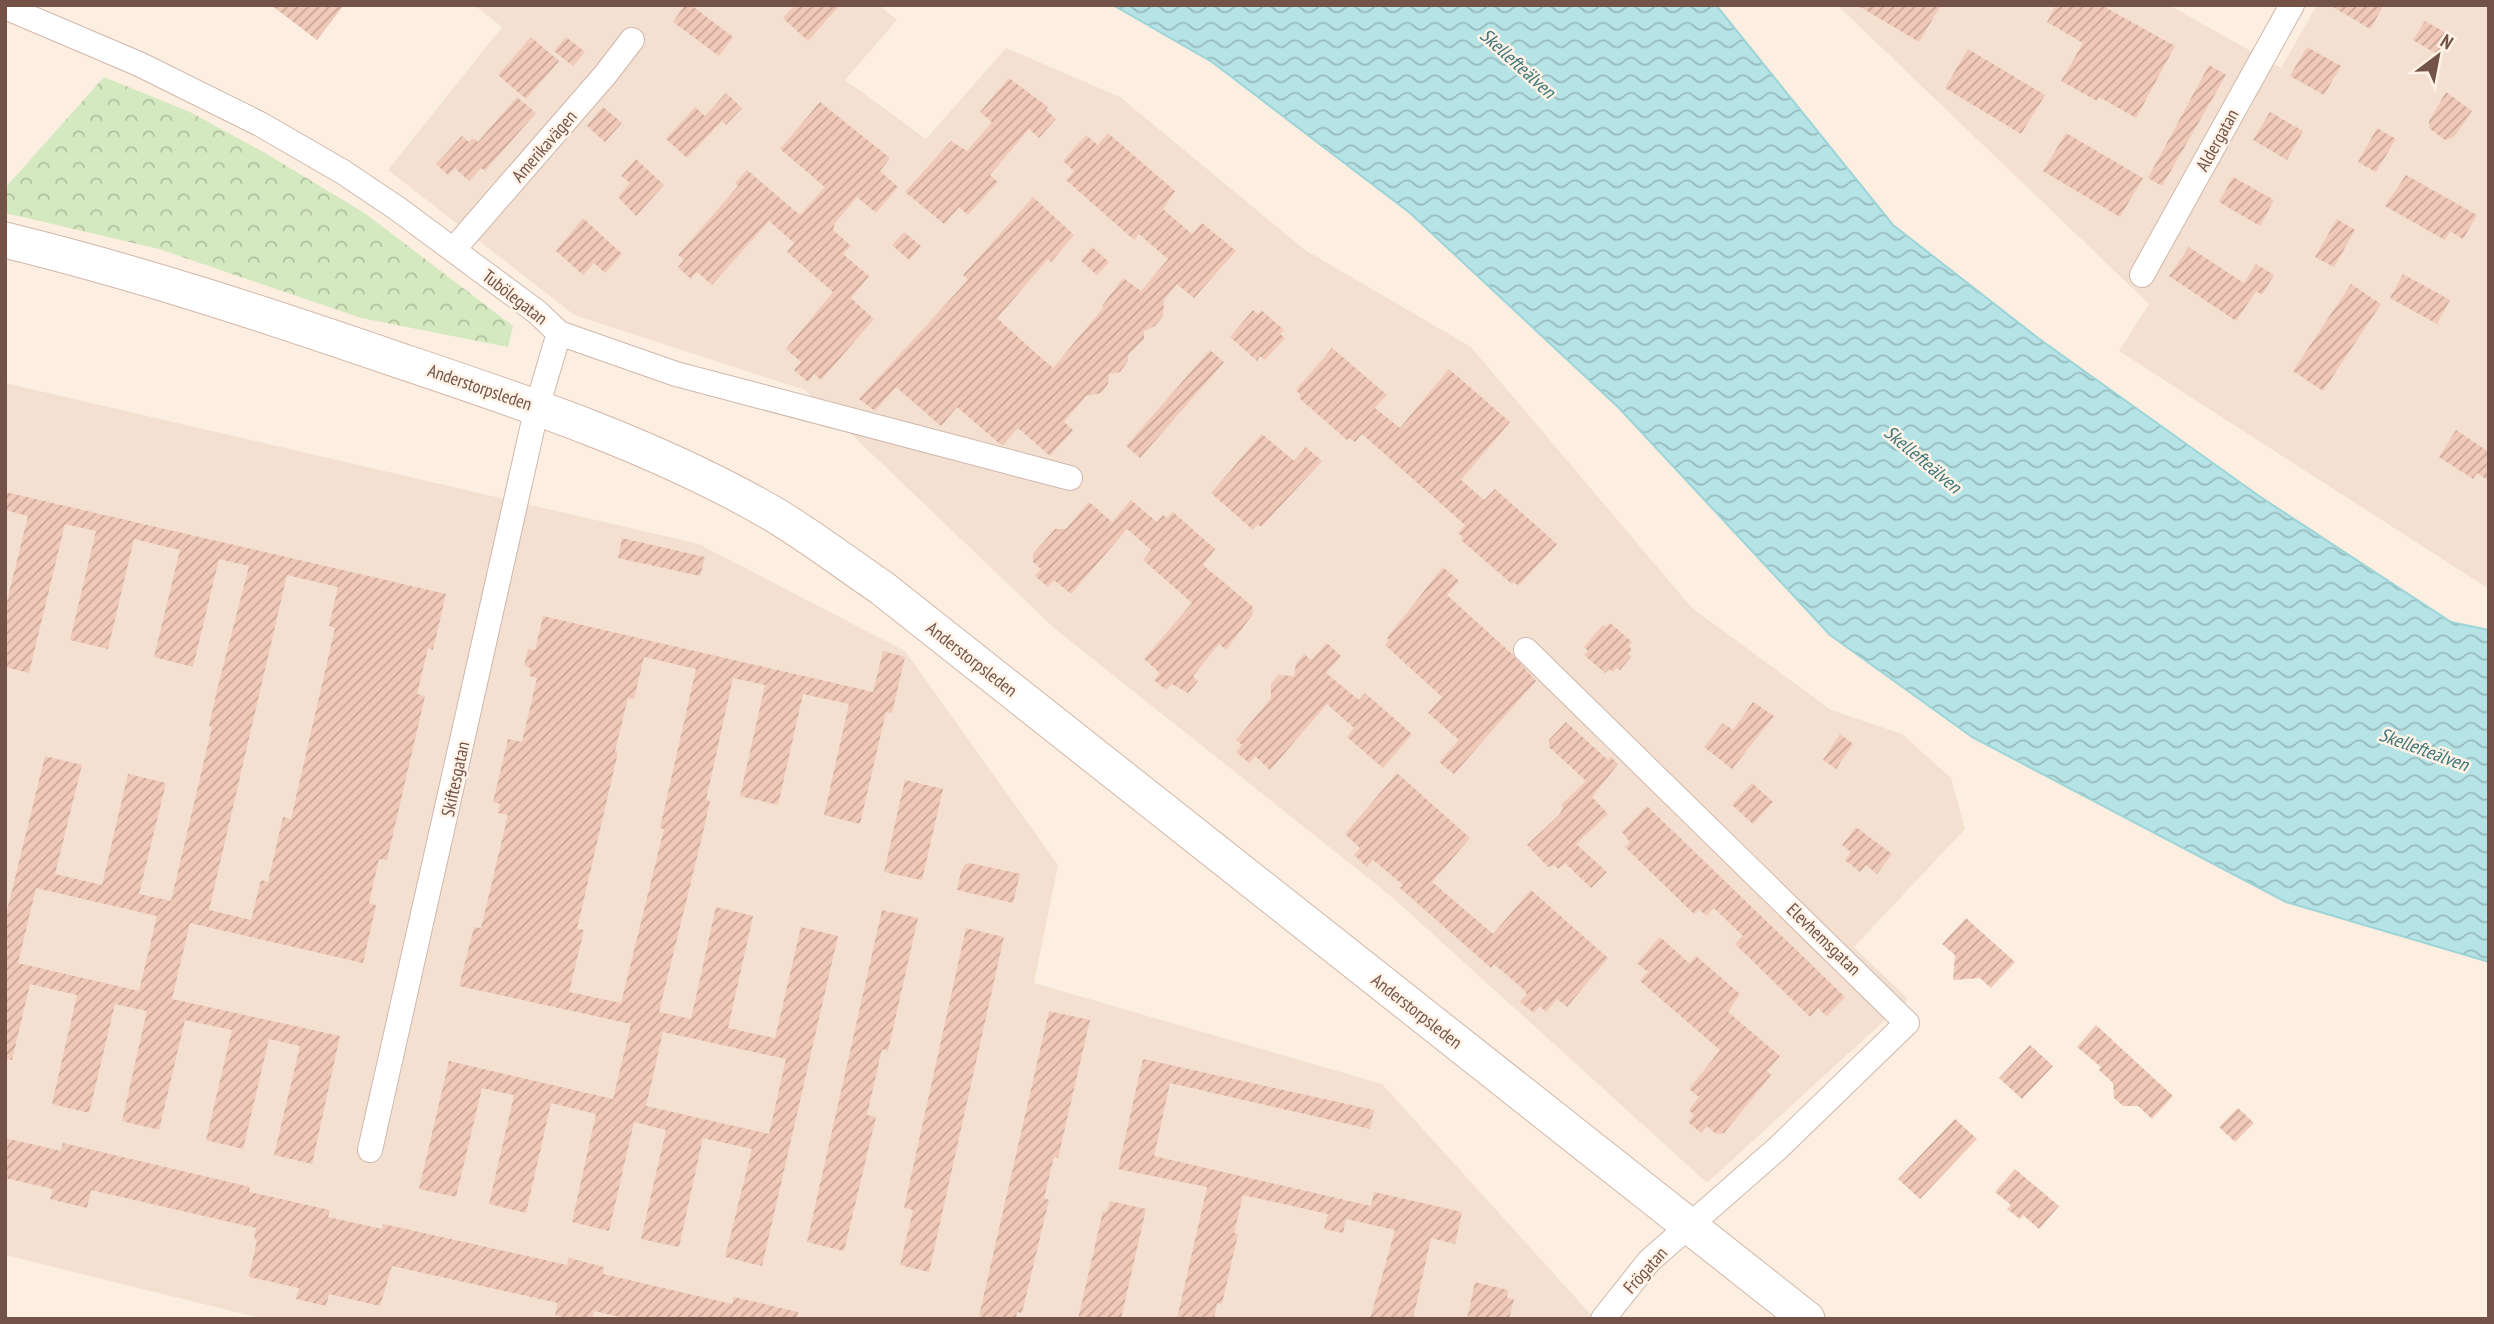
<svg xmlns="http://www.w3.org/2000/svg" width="2494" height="1324" viewBox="0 0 2494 1324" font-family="'PT Sans Narrow',sans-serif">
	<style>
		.residential { fill: #f4e0d0 }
		.forest { fill: url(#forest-crowns) }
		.water { fill: url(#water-waves); stroke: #9cd4d7; stroke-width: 2 }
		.building { fill: url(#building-hatch); fill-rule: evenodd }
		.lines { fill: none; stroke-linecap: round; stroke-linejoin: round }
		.minor-casing { stroke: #cfb7ab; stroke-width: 26 }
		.secondary-casing { stroke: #d2b6a8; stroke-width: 37 }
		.minor { stroke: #fff; stroke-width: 24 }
		.secondary { stroke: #fff; stroke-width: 35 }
		.labels { text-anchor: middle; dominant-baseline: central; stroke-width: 5; stroke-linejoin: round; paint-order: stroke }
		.street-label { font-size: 18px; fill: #735348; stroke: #fff3e7 }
		.water-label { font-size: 19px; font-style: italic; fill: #3c7679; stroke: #fff3e7 }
	</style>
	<defs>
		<pattern id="forest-crowns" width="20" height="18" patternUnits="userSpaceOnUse" patternTransform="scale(1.75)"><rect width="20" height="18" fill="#d5e9c0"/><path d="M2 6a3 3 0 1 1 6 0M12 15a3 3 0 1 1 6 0" fill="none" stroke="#b1bf9e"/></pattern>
		<pattern id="water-waves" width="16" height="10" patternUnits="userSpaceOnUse" patternTransform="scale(1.75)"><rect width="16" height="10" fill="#b6e3e5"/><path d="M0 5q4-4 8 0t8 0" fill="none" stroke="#98bbbc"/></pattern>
		<pattern id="building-hatch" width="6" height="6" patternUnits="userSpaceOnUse" patternTransform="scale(1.75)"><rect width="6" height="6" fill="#f1c9b9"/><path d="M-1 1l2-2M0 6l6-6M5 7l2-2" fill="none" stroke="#c8a698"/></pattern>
	</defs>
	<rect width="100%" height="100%" fill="#fcefe1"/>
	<path class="residential" d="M474,5h405l18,15 -52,60 81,59 80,-91 114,49 185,153 166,97 221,261 139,102 71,24 49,44 14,51 -111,118 54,52 -201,184 -315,-286 -338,-269 -249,-238 -231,-75 -186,-145 114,-143z
		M1837,5h332l112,63 36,-63h172v584l-370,-238 30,-47z
		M5,383l694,161 206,107 153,214 -24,118 348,101 213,235h-1331l-259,-64z"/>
	<path class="forest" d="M104,77l86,35 77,42 99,60 147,112 -5,21 -147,-29 -202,-69 -154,-36v-25z"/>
	<path class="water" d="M1113,5h603l177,220 145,113 221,158 192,126 38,8v332l-203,-60 -314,-165 -142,-102 -212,-228 -208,-194 -198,-151z"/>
	<path class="building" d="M271,5h73l-27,35z
		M685,5h6l42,32 -14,19 -46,-34z
		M795,5h45l-32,36 -25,-23z
		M1857,5h84l-22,37z
		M2056,5h45l74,41 -39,72 -37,-21 -2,4 -36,-20 22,-38 -36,-21z
		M2330,5h54l-14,24z
		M2425,21l27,15 -12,20 -27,-16z
		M531,37l28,24 -33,38 -28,-24z
		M566,37l19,15 -12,14 -19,-15z
		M2307,47l34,19 -17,29 -34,-19z
		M1968,49l77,46 -24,39 -76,-46z
		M2209,65l17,10 -64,111 -14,-8z
		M1009,78l39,29 -2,3 10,9 -17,19 -10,-9 -39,46 8,7 -30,33 -9,-8 -15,17 -39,-32 46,-51 16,10 25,-29 -12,-10z
		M2446,92l26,19 -18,26 -9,3 -16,-12v-7z
		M726,93l16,15 -16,17 -4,-4 -35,37 -21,-19 29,-32 10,9z
		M517,97l19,16 -51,58 -4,-3 -12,13 -14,-13 -7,7 -12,-11 26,-28 7,6 4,-4 5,4z
		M820,102l70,56 -10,13 18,16 -22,26 -19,-16 -22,26 -2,7 18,16 -8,8 26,22 -18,22 23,21 -53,61 -7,-6 -6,8 -14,-12 7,-8 -15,-13 47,-57 -46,-40 7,-9 -25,-22 -57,64 -15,-13 -6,7 -13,-12 6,-7 -6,-5 60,-69 -3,-3 12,-13 53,45 25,-28 -45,-38z
		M603,107l19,16 -17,19 -18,-16z
		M2270,112l33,19 -16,29 -34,-20z
		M2377,128l19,11 -20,33 -18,-10z
		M1108,133l67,58 -12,18 29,25 10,-11 34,28 -42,47 -17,-14 -13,16 -1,16 -8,10 -11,5v8l-16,16v6l-8,11 -11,2 -1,10 -7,9 -15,3 -22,26 9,8 -23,26 -32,-28 -15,17 -3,-1 -43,-37 -16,19 -45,-39 -21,24 -16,-12 109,-119 -5,-5 70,-78 41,38 -23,27 -3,-3 -51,59 32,29 24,21 51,-61 -2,-1 21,-28 18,13 27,-32 -29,-25 -5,6 -68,-60 8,-9 -11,-10 23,-26 12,10z
		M2066,133l77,45 -23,39 -77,-46z
		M636,159l28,26 -28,31 -18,-19 12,-14 -9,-7z
		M2406,175l71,40 -14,24 -13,-8 -5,9 -60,-34z
		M2233,177l41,23 -14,26 -41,-24z
		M583,218l39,36 -17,19 -11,-10 -11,12 -27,-24z
		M2337,219l18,11 -21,37 -19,-10z
		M904,232l17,14 -12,14 -17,-15z
		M1092,247l17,15 -12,13 -16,-14z
		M2189,247l67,44 -20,30 -67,-45z
		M2256,264l18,11 -12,20 -18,-12z
		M2403,274l47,26 -13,24 -47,-26z
		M2351,284l30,20 -58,87 -30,-20z
		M1253,310l5,4 3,-4 23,20 -4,4 5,4 -20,22 -5,-4 -3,5 -27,-24z
		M1332,348l55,47 -12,13 25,20 49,-59 61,53 -49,58 23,20 11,-11 62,55 -39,42 -4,-4 -2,2 -51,-44 2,-3 -5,-4 7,-8 -103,-91 -7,8 -6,-4 -2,2 -48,-42 2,-3 -5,-5z
		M1210,350l14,12 -84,96 -14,-12z
		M2456,430l33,22v29l-12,-8 -4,6 -34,-22z
		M1262,434l32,27 12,-14 16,14 -61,66 -3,-3 -5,6 -42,-37z
		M5,492l441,102 -13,56 -5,-2 -11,46 8,2 -38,164 -8,-1 -5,21 -5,23 7,2 -13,58 -173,-40 -18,76 168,37 -28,128 -38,-9 26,-109 -31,-7 -26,110 -37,-9 26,-110 -47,-10 -26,110 -37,-9 25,-110 -32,-7 -26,109 -37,-9 25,-109 -47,-11 -18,76 -7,-1v-140l40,-163 37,9 -27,109 47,11 26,-111 38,9 -27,111 32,7 41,-174 -3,-1 8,-36 32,-124 -30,-7 -26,108 -39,-10 26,-107 -46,-11 -26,110 -38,-9 26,-109 -31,-7 -36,149 -24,-6v-58l23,-93 -23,-6zM287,575l51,12 -9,39 6,2 -44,191 -8,-2 -15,65 -7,-2 -10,40 -42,-10zM36,888l121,28 -18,75 -121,-28z
		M1131,500l26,22 6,-7 4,3 6,-6 42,37 -12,16 49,41 1,8 -27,36 -7,-6 -26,32 5,5 -10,12 -16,-9 -6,6 -12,-10 6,-7 -16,-14 48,-56 -49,-43 8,-10 -24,-21 -56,65 -17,-14 -6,7 -13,-11 6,-7 -8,-7v-8l22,-25h11l23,-27 23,20z
		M622,538l83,19 -5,19 -82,-18z
		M1443,567l16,14 -12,14 65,59 24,27 -82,93 -15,-12 20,-22 -31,-27 14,-16 -57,-52 4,-5 -2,-2z
		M543,616l330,76 10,-41 22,6 -13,56 -6,-1 -26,112 -36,-9 25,-111 -46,-10 -25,111 -38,-9 25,-111 -32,-7 -27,122 4,1 -8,36 -43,175 32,7 25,-112 37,9 -25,112 47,10 26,-111 37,9 -76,330 -37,-9 27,-108 -49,-11 -24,109 -38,-8 25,-109 -32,-8 -25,109 -37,-9 24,-108 -45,-11 -25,110 -37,-9 25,-109 -32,-7 -26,109 -37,-8 30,-128 164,38 18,-75 -172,-38 15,-59 7,1 27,-113 -10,-2 2,-9 -7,-2 15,-63 14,3 15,-64 -8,-2 2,-8 -7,-2 4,-17 7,1zM644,657l52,12 -36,159 4,1 -43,174 -52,-11 15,-62 -7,-1 41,-177 -3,-1 13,-53 6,1zM663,1032l123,27 -17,75 -123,-28z
		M1610,623l22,19 -4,4 4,4 -4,4 3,3 -11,13 -4,-2 -3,4 -4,-3 -4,4 -21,-18 4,-4 -4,-4 19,-22 3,2z
		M1327,643l14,13 -15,17 33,27 6,-7 47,41 -29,34 -36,-31 7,-9 -27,-24 -57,66 -15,-14 -6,7 -13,-11 6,-7 -6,-5 35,-42v-14l8,-9 15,1 2,-12 8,-10 7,6z
		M1753,702l21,14 -42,53 -28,-22 19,-24 10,7z
		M1566,722l42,38 3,-3 7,7 -26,33 16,17 -32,30 31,28 -16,16 -26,-25 -7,6 -4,-4 -6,2 -21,-22 32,-30 4,-7 -2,-3 25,-24 -37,-34v-7z
		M1840,734l13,10 -17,25 -13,-9z
		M1397,773l73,65 -38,44 61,52 38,-44 77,68 -41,49 -10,-8 -11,13 -6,-6 -6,7 -14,-11 7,-8 -5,-6 -28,-24 -3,4 -91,-80 3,-3 -30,-25 -6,7 -13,-12 6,-7 -15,-14z
		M905,780l38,9 -21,91 -38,-8z
		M1752,783l21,19 -20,22 -21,-19z
		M1647,806l198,191 -18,19 -9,-8 -8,9 -75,-73 8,-8 -29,-28 -8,8 -7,-7 -5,5 -69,-67 5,-5 -8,-10z
		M1856,827l36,27 -15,20 -11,-9 -6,7 -15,-12 6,-8 -9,-7z
		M970,863l50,11 -7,29 -56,-13 4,-18 4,-8z
		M882,910l36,8 -30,133 -6,-2 -15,66 9,2 -32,134 -37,-9z
		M1966,918l49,44 -24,26 -11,-10 -27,2 2,-25 -13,-11z
		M966,928l38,9 -75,335 -29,-7 13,-55 -9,-2z
		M1660,937l29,26 7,-7 44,38 -12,18 52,44 -13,15 4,4 -47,58 -8,1 -9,-8 -6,7 -13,-11 6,-7 -5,-5 10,-13 -10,-8 31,-39 -80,-69 8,-9 -11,-9z
		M1049,1011l41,9 -32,138 -4,-1 -10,41 5,2 -27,113 -5,-1 -1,7h-23l-14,-3z
		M2096,1025l77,71 -21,23 -14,-13h-15l-9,-8 -1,-15 -14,-13 2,-3 -24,-20z
		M2030,1045l23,21 -31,33 -23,-21z
		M1143,1059l231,51 -4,19 -200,-46 -16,73 217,50 3,-14 88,20 -7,32 -24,-6 -18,81h-43l25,-89 -49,-11 -3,14 -19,-4 4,-15 -85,-19 -9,38 4,1 -16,70 -5,-1 -3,16h-37l30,-132 -89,-18z
		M2238,1108l16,15 -19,19 -16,-15z
		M1955,1119l22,20 -57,60 -22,-20z
		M5,1138l56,13 2,-8 187,44 -1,5 81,18 -2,7 54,12 1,-5 184,41 2,-7 35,9 -1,7 129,30 2,-7 64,15 -1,7h-169l-34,-8 -2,8h-21l-16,-4 3,-12 -166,-37 -12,40 -51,-12 -3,12 -30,-7 3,-11 -50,-11 8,-37 -3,-1 2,-11 -165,-38 -4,18 -37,-9 3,-10 -48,-11z
		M2015,1169l44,37 -20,23 -16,-14 -3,4 -13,-10 4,-4 -16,-13z
		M1110,1201l36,8 -25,110h-43l25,-108 4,1z
		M1475,1282l33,8 -1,8 7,1 -5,20h-42z"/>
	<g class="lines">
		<defs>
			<path id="minor" d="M5,7l134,57 121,60 83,48 55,37 139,103 22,21 117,41 394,104
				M453,250l152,-175 27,-35
				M2142,275l150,-270
				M1526,650l381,373 -129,125 -129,113 -46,58
				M370,1150l167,-743 22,-74"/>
			<path id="secondary" d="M5,240c135,33 265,76 396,121 125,42 252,84 367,150 40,23 77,52 114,77l925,731"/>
		</defs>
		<use href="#minor" class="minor-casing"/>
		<use href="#secondary" class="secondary-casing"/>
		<use href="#minor" class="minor"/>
		<use href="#secondary" class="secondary"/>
	</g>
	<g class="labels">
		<g class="street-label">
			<text transform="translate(2217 140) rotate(-61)">Aldergatan</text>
			<text transform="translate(544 146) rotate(-49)">Amerikavägen</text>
			<text transform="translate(515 297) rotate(38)">Tubölegatan</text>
			<text transform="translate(480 387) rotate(19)">Anderstorpsleden</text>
			<text transform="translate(972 659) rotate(38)">Anderstorpsleden</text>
			<text transform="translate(455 779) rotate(-78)">Skiftesgatan</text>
			<text transform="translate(1824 939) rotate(44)">Elevhemsgatan</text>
			<text transform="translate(1417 1011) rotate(38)">Anderstorpsleden</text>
			<text transform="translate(1645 1270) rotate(-48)">Frögatan</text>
		</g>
		<g class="water-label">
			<text transform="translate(1518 63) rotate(42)">Skellefteälven</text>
			<text transform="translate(1923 459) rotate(40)">Skellefteälven</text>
			<text transform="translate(2424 749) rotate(20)">Skellefteälven</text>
		</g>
	</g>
	<rect width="2494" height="1324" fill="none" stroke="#735348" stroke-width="14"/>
	<g transform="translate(2438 56) rotate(32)" stroke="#fff3e7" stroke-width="5" paint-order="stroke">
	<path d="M0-5L12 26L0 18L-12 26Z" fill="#735348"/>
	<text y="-10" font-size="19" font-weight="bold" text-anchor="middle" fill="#735348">N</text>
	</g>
</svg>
